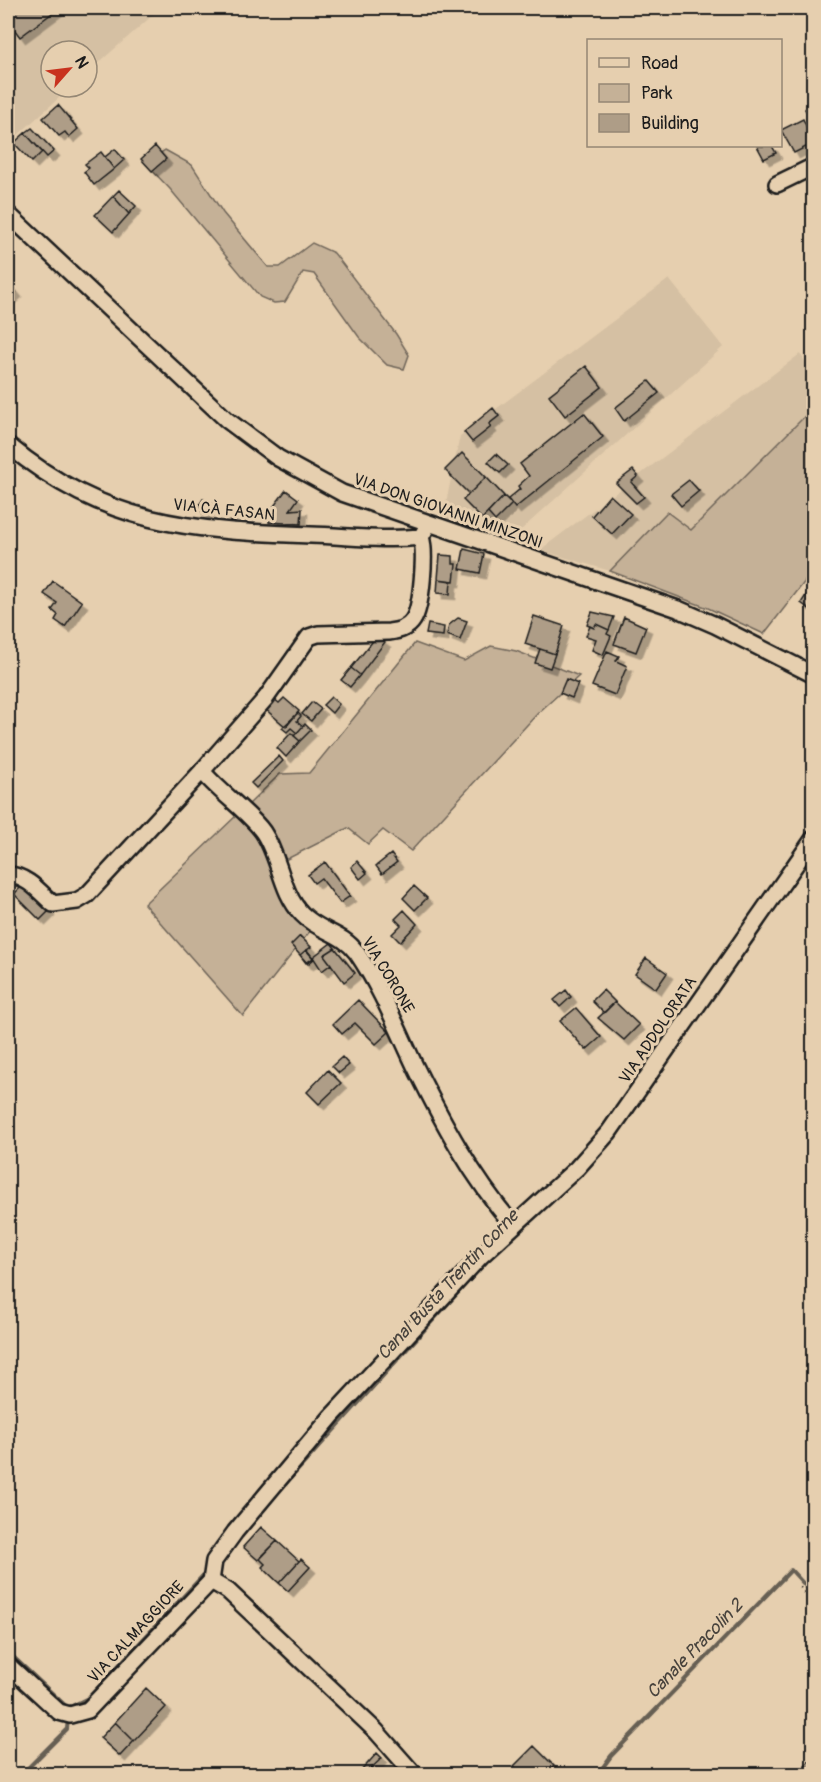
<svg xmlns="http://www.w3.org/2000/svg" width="821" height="1782" viewBox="0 0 821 1782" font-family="Pangolin,sans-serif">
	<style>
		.built { fill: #d5c0a3 }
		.green { fill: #c5b197; stroke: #70665a; stroke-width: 1.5 }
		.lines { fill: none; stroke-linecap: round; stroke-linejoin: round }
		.stream { stroke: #665e53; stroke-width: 4 }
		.building { fill: #ae9d87; stroke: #1c1c1c; stroke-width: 1.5; filter: url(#shadow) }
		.minor-casing { stroke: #1c1c1c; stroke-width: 20 }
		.path { stroke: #1c1c1c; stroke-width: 2; stroke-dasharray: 1.5 4.5; stroke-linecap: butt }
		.minor { stroke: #e6cfaf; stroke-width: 15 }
		.labels { text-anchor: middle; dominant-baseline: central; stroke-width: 6; stroke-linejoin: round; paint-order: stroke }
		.street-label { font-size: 16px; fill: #1c1c1c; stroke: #e6cfaf }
		.water-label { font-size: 18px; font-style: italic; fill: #47423c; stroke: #e6cfaf }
	</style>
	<defs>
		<filter id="shadow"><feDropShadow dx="5.5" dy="5.5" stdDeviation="0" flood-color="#0004"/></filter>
	</defs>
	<rect width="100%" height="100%" fill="#e6cfaf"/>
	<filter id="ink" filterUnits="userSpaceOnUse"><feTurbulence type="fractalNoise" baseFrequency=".0167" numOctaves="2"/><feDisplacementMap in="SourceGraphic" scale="12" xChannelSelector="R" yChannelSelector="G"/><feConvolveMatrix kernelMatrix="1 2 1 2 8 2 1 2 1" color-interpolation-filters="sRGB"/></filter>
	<g filter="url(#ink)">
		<path class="built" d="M8,8h153l-74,65v-22h-36v36h20l-63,57z
			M669,279l54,68 -213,193 -67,-23 17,-81z
			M800,354l13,19v35l-122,122 -24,-18 -57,59 -70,-21z"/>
		<path class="green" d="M165,150l27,15 31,48 45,54h12l32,-24 22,10 62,81 13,21 -5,14 -17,-4 -28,-28 -45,-63 -11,-2 -18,30 -11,1 -14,-6 -90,-108 -25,-26z
			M813,408v163l-49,63 -56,-26 -98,-37 57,-59 24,18z
			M415,643l49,18 27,-15 25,5 63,25 -41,37 -127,138 -28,-21 -15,14 -20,-16 -63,32 -14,-28 -25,-25 34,-33 29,-1z
			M238,814c10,10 21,20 27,33 17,36 11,55 45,84l-67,85 -99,-112z"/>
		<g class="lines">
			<path class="stream" d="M807,861l7,-9
				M593,1161l13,-15
				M281,1489l192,-213
				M8,1652l60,56
				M68,1708l20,-10 120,-128
				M22,1774l45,-45 1,-11
				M598,1774l13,-18 180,-186 23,25"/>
		</g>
		<path class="building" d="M8,8h51l-39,29 -12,-16z
			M58,105l20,24 -9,8 -4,-5 -6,4 -16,-18z
			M814,105v16h-2l-7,-12z
			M803,119l11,24 -20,10 -13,-23z
			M32,128l22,23 -7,6 -22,-24z
			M25,133l17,19 -10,10 -18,-19z
			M155,146l11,13 -14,12 -11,-12z
			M757,146h15l4,7 -12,6z
			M115,149l9,11 -10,9 -9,-12z
			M101,152l13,17 -20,16 -10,-13 5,-4 -4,-4z
			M119,190l17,16 -7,8 -16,-18z
			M113,196l16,18 -16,18 -18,-17z
			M8,282l8,10 -8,7z
			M586,366l16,21 -37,29 -16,-21z
			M649,381l10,12 -35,28 -9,-13z
			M493,408l6,8 -10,8 2,3 -19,15 -8,-10z
			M584,413l19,24 -88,71 -7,-9 12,-10 -2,-3 11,-10 -9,-12z
			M462,453l24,24 -17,17 -24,-24z
			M496,454l12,11 -8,8 -12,-11z
			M633,470l5,6 -7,6 13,15 -8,6 -20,-20z
			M486,477l18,19 -22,23 -19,-19z
			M689,480l10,11 -18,15 -10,-12z
			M286,490l12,9 -8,11 12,-1 -1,15 -32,-2 2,-12z
			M610,495l21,19 -19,20 -20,-18z
			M504,496l8,8 -17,17 -7,-8z
			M203,499l9,5 -6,10 -9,-5z
			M464,549l20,5 -4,19 -20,-4z
			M440,555l13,1v8h3l-2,17 -16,-2z
			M438,579l13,2 -1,13 -13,-1z
			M53,581l29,21 -17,25 -10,-7 3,-5 -6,-5 5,-7 -13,-9z
			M814,583v29l-13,-9z
			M592,612l22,5 -5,13 -13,-6 -2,4 -7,-3z
			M534,616l30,10 -9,28 -30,-10z
			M624,617l22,10 -10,25 -22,-8z
			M458,618l9,3 -7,19 -13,-5 2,-10z
			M428,624l16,3 -1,9 -17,-2z
			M596,624l13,6 -2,4 4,2 -8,19 -11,-5 4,-11 -10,-3 4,-10 4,2z
			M377,636l8,6 -25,33 -9,-7z
			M540,649l15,5 -5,14 -15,-5z
			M607,651l12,5 -3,5 11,5 -12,29 -23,-9z
			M351,668l9,7 -10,12 -9,-7z
			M566,679l12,5 -6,14 -12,-5z
			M331,697l8,7 -7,9 -9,-8z
			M273,698l6,5 5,-5 15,13 -13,16 -22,-19z
			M312,702l9,7 -10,12 -9,-7z
			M298,713l3,3 -4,5 6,5 -6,7 -6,-5 -4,4 -5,-4z
			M305,724l6,6 -11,11 -6,-5z
			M291,733l9,8 -14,16 -9,-9z
			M279,756l4,5 -27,27 -5,-5z
			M391,854l6,8 -15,12 -6,-8z
			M357,861l10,12 -7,6 -9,-12z
			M325,862l25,34 -10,7 -19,-25 -7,5 -6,-8z
			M23,885l26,26 -9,9 -26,-26z
			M414,886l13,12 -12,12 -12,-12z
			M404,910l13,14 -17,18 -8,-8 9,-9 -6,-6z
			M300,936l11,11 -4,3 7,9 -6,5 -17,-19z
			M331,943l4,5 -11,7 7,9 -9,7 -9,-14z
			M335,948l20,25 -11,9 -20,-27z
			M306,950l7,8 -7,5 -6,-8z
			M646,958l21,15 -11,16 -21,-15z
			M566,990l5,7 -11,10 -6,-7z
			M603,990l12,12 -11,11 -12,-12z
			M358,1000l31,32 -13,12 -21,-21 -13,11 -9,-10z
			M615,1002l24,23 -15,15 -26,-22z
			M576,1008l25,29 -15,13 -26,-29z
			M342,1057l7,8 -10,8 -7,-7z
			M328,1070l13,13 -22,21 -12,-12z
			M261,1527l16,14 -19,19 -15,-13z
			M277,1541l22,20 -20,22 -17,-16 3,-3 -5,-5z
			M301,1559l9,8 -22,24 -9,-8z
			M146,1688l20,19 -32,34 -19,-19z
			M115,1722l19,19 -14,15 -20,-18z
			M534,1746l20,20 -8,8h-24l-8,-8z
			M377,1753l5,5 -17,16 -4,-3z
			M814,1757v17h-1l-8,-9z"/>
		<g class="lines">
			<defs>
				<path id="minor" d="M777,184l37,-18
					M8,214l219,206 51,38 64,35 336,116 37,16 99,50
					M8,445c97,80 182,86 303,90 37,1 73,6 110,2
					M428,525l-7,12c5,14 1,70 -8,83 -5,8 -15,11 -24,12l-71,2 -9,3 -43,61 -64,73c17,21 47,41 61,61 17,25 18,61 39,82 17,18 40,18 55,39 24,35 40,75 58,113 28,57 57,111 98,159
					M8,875c18,0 32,17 45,29l24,-3 10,-6 115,-124
					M211,1581l3,-20 21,-29 97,-116 149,-160 96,-88 32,-36 205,-294
					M8,1665l51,47 11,3 18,-5 123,-129 17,10 148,140 38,43"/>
			</defs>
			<use href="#minor" class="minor-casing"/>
			<path class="path" d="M800,1587l14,18"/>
			<use href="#minor" class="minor"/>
		</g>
	</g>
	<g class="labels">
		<g class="street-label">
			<text transform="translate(224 510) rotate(6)">VIA CÀ FASAN</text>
			<text transform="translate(448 511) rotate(19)">VIA DON GIOVANNI MINZONI</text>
			<text transform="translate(388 975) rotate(59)">VIA CORONE</text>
			<text transform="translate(658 1030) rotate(-56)">VIA ADDOLORATA</text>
			<text transform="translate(136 1632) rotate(-47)">VIA CALMAGGIORE</text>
		</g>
		<g class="water-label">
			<text transform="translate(448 1285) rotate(-47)">Canal Busta Trentin Corne</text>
			<text transform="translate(695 1649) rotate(-46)">Canale Pracolin 2</text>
		</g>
	</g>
	<rect width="821" height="1782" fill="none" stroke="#e6cfaf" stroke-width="30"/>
	<rect x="15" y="15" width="791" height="1752" fill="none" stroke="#1c1c1c" stroke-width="2" filter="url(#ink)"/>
	<rect x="587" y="39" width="195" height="108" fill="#e6cfaf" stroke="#958774" stroke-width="1.5"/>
	<rect x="599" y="58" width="30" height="9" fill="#e6cfaf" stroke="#958774" stroke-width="1.5"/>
	<text x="641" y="69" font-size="18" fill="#1c1c1c">Road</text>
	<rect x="599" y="84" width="30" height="18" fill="#c5b197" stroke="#958774" stroke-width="1.5"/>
	<text x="641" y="99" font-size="18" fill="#1c1c1c">Park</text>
	<rect x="599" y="114" width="30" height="18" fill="#ae9d87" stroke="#958774" stroke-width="1.5"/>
	<text x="641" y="129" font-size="18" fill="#1c1c1c">Building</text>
	<g transform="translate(69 69) rotate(62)"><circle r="28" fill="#e6cfaf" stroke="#958774" stroke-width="1.5"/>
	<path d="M0-4.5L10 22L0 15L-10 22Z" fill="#c8321e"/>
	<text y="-9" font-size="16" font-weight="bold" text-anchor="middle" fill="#1c1c1c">N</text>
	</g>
</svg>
